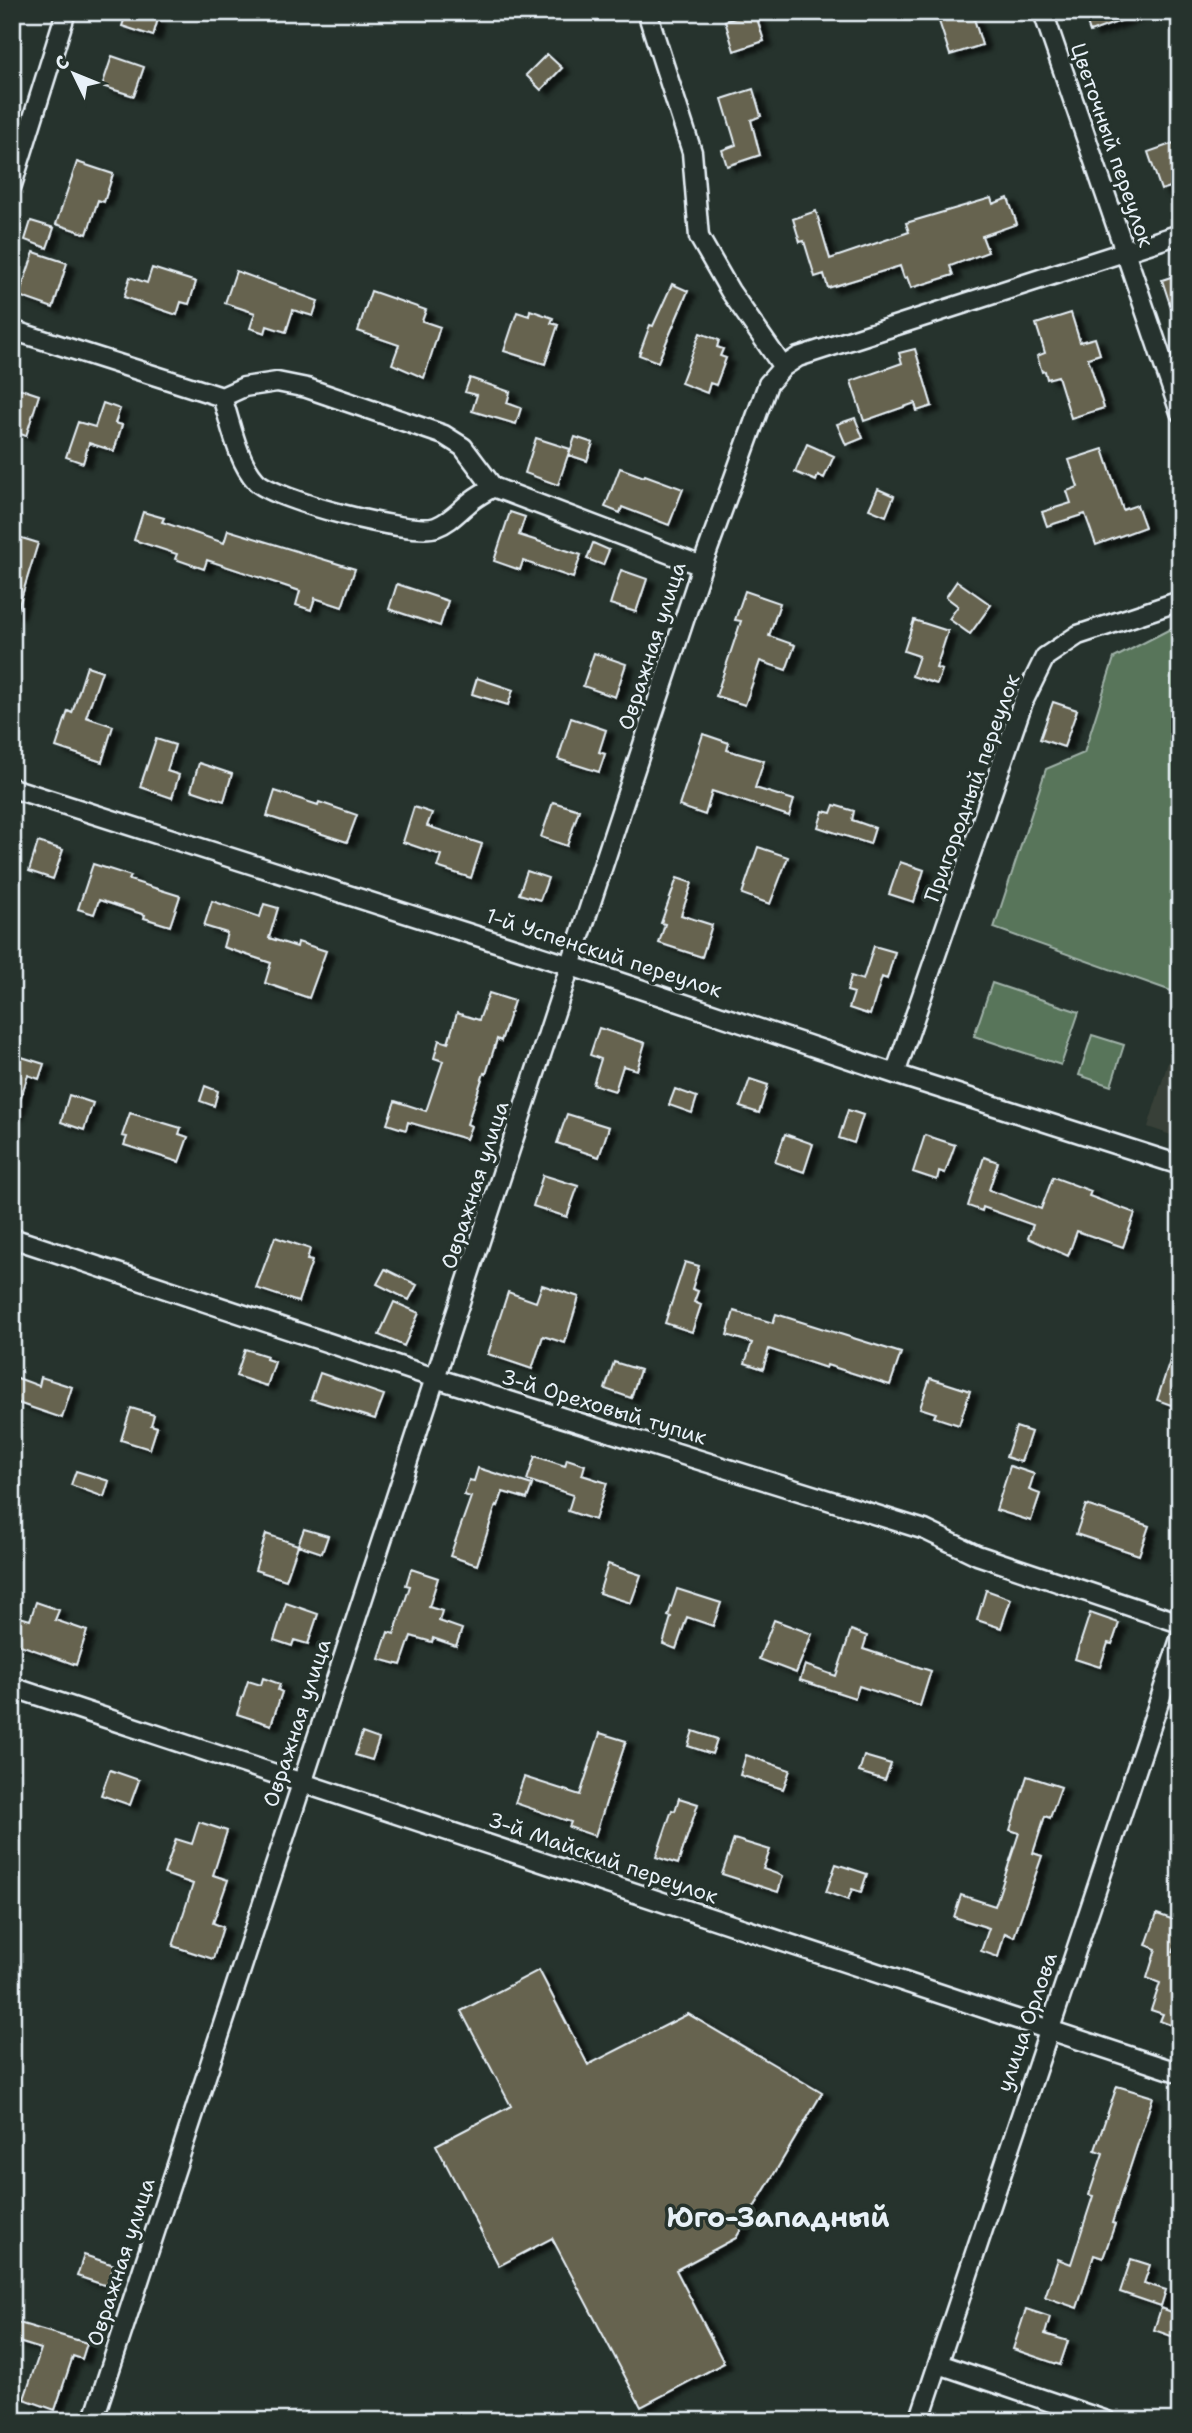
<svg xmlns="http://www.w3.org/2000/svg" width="1192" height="2433" viewBox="0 0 1192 2433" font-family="'Shantell Sans',sans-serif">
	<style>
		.built { fill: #394137 }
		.green { fill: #58745a; stroke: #a0b2a9; stroke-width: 2 }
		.building { fill: #66634f; stroke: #e8f1f8; stroke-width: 2; filter: url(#shadow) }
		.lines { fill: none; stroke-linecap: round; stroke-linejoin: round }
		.street-casing { stroke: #e8f1f8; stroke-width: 23 }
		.street { stroke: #26332d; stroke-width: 18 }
		.labels { text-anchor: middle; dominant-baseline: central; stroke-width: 7; stroke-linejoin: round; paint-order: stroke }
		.street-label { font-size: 21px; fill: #e8f1f8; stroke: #26332d }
		.district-label { font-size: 28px; font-weight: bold; fill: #e8f1f8; stroke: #26332d }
	</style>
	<defs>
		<filter id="shadow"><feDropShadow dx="8" dy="4.5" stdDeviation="2" flood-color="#0009"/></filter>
	</defs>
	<rect width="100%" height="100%" fill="#26332d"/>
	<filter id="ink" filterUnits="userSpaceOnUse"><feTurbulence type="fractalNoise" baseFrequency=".0143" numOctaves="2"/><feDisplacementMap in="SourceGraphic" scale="14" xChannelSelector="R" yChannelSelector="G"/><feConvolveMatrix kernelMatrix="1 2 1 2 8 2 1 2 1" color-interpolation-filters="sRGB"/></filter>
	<g filter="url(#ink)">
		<path class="built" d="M1180,1024v114l-32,-11z"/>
		<path class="green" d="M1180,624v370l-186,-66 52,-159 38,-16 30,-95z
			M992,983l87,29 -18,53 -87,-29z
			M1092,1035l32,10 -13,41 -32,-11z"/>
		<path class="building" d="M127,12h10l21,7 -5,17 -31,-10z
			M755,12l9,29 -30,10 -9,-30z
			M936,12h36l10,33 -32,10z
			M1083,12h56l1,2 -50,18z
			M547,54l15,14 -21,22 -15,-15z
			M112,56l32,11 -10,29 -32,-10z
			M753,89l8,27 -10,4 9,35 -33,11 -5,-16 14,-5 -14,-46z
			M1180,141v43l-19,6 -13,-38z
			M77,162l36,12 -9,28 -6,-2 -11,34 -31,-10z
			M991,198l2,6 15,-6 9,26 -35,12 6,16 -38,14 3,9 -42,13 -4,-11 -3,1 -4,-12 -72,22 -4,-14 -9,3 -11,-36 -4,1 -7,-23 23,-8 14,48 79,-27 -3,-9z
			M31,221l23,7 -7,20 -22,-8z
			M34,252l33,11 -14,45 -34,-12z
			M152,268l44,14 -7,22 -8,-2 -4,13 -53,-18 6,-20 17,6z
			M236,271l82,30 -5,15 -20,-6 -7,22 -19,-6 -2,7 -15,-5 5,-15 -30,-10z
			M1180,274v52h-3l-15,-46z
			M672,284l16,7 -30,71 -19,-7 11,-30 3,1z
			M371,291l55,19 -4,11 18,6 -16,51 -32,-14 7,-19 -41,-14z
			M530,310l23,8 -2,5 7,2 -13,39 -41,-13 13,-39 12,4z
			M1071,313l9,29 15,-4 5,16 -12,4 16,50 -33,10 -13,-42 -11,3 -2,-8 -3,1 -5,-16 8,-3 -9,-29z
			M700,333l19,7 -2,7 6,2 -3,7 6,2 -10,27 -6,-2 -3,10 -26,-10z
			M915,349l17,57 -15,5 -2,-8 -51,18 -13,-40 51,-18 -3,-10z
			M470,378l40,14 -3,11 14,5 -5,16 -44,-13 5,-16 -12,-3z
			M12,386l27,9 -13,41 -14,-5z
			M103,403l17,6 -5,14 7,2 -8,26 -25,-8 -6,20 -17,-6 12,-35 17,5z
			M855,418l8,20 -17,7 -9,-21z
			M575,437l18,6 -6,18 -18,-6z
			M536,438l34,11 -12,36 -33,-12z
			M807,444l27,12 -10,22 -6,-3 -2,6 -21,-9z
			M1103,449l20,61 14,-5 8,22 -49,18 -11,-31 -38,12 -5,-14 29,-9 -4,-12 11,-4 -9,-27z
			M620,468l24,9 1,-2 38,14 -14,36 -47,-18 -2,6 -15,-6z
			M878,489l16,7 -8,20 -17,-7z
			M143,512l21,6 -2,4 62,21 4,-13 127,39 -13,38 -27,-9 -4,12 -15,-5 4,-14 -93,-31 -3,9 -29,-10 2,-5 -43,-14z
			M510,512l15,5 -6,18 62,20 -8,23 -50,-17 -3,9 -26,-9z
			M12,535l26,8 -22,72 -4,-1z
			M593,543l16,7 -6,15 -16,-6z
			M621,570l26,9 -11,33 -26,-8z
			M957,581l34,24 -21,29 -21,-15 9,-13 -12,-9z
			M397,584l51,17 -8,25 -51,-17z
			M745,591l35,12 -11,33 26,9 -9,25 -26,-9 -15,44 -29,-9 25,-75 -6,-1z
			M914,620l34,11 -12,37 6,2 -5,14 -25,-8 7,-20 -15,-5z
			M594,653l32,11 -11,33 -32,-11z
			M87,666l15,5 -16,46 27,9 -11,36 -46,-15 12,-36 4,2z
			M477,678l36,12 -5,15 -36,-11z
			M1053,702l24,8 -13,37 -24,-8z
			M571,718l35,12 -7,22 6,2 -6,18 -41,-13z
			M703,734l26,9 -2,7 37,11 -9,27 39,12 -5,16 -77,-25 -7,24 -26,-9z
			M156,739l19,6 -8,26 12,4 -7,23 -32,-11z
			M199,763l33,11 -8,27 -33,-11z
			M275,791l43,14 1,-3 38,13 -10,27 -80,-26z
			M553,802l26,8 -12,36 -26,-9z
			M834,805l20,6 -2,9 23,8 -5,16 -52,-17 5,-16 8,2z
			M414,807l18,6 -5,13 55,18 -11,34 -34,-11 4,-12 -38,-13z
			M38,842l25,8 -10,29 -24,-8z
			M758,847l30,10 -18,47 -28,-10z
			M900,862l24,8 -10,32 -25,-8z
			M93,864l38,12 -2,4 51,16 -10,30 -26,-8 1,-3 -46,-15 -5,14 -16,-5z
			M527,871l21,7 -8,22 -21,-6z
			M677,878l15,5 -11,32 31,10 -10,32 -43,-14 6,-19 -4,-1z
			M212,901l48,16 4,-13 14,4 -9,30 28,9 1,-5 28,9 -17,47 -44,-15 6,-20 -48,-16 4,-14 -23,-7z
			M874,946l21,6 -8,27 -5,-2 -12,38 -21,-7 5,-15 -7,-2 4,-15 12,4z
			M489,993l25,8 -13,40 -4,-2 -11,35 -2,-1 -17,51 4,2 -5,13 -58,-17 -2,8 -19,-6 8,-23 31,10 17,-50 -9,-3 5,-18 9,3 9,-30 22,7z
			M599,1028l46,15 -8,27 -14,-4 -8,25 -22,-7 8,-25 -11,-4z
			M12,1054l32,10 -5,15 -11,-4 -13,40h-3z
			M750,1079l18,6 -9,28 -19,-6z
			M205,1086l13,5 -4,15 -14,-5z
			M675,1089l22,8 -5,16 -23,-8z
			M69,1095l24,8 -9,27 -23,-8z
			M848,1110l15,5 -9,28 -15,-5z
			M130,1113l51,15 -2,6 9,3 -9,25 -55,-17 3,-8 -5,-1z
			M567,1114l42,13 -10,30 -42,-14z
			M785,1134l28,10 -9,28 -29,-10z
			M925,1135l30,10 -10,28 -6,-2 -2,9 -24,-8z
			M984,1157l14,5 -9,28 52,19 12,-32 38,14 -2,5 46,17 -12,34 -46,-16 -9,25 -40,-18 5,-13 -50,-18 -1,4 -14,-5z
			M543,1175l35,11 -11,31 -34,-11z
			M275,1237l35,12 -3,11 5,1 -14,41 -42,-14z
			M685,1262l14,4 -7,23 6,2 -4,11 7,3 -9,27 -27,-9z
			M385,1269l32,16 -8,15 -32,-16z
			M542,1285l37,12 -14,46 -22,-7 -11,33 -44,-15 20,-62 28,10z
			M394,1302l25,11 -15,33 -25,-11z
			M734,1311l39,12 3,-9 125,39 -11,32 -63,-20 -1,3 -57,-19 -6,20 -18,-6 7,-20 -25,-8z
			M1177,1340h3v68l-23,-8z
			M245,1349l22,7 -1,3 9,3 -8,24 -31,-10z
			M614,1362l26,8 -9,28 -26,-9z
			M320,1373l64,22 -9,24 -64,-20z
			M12,1376l27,10 2,-9 31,10 -10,31 -50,-17z
			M930,1378l40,13 -11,34 -25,-8 2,-4 -16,-5z
			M131,1408l23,7 -3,10 6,2 -7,22 -29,-9z
			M1016,1427l15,5 -10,30 -15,-5z
			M535,1456l30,10 2,-7 18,6 -3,10 25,8 -12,37 -27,-9 5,-16 -46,-15z
			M1010,1466l24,8 -5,16 11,4 -9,27 -35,-11z
			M478,1468l54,17 -5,14 -24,-7 -5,14 -2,-1 -19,60 -27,-9 21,-59 -7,-2 5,-15 5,1z
			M76,1471l33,10 -5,16 -33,-12z
			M1086,1505l63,21 -10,29 -63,-21z
			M304,1529l24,7 -6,17 -24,-8z
			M266,1534l32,11 -12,35 -31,-10z
			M608,1564l33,11 -10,28 -32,-10z
			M411,1569l27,9 -9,29 13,4 -3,10 23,8 -6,17 -23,-8 -1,4 -21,-6 -10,29 -22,-6 9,-27 6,2 16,-48 -4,-1z
			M677,1589l44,14 -8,23 -26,-9 -11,32 -13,-5 8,-27 -3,-1z
			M986,1590l25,9 -10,29 -24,-8z
			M36,1602l23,8 -4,10 32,11 -11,34 -64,-23 8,-25 10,3z
			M286,1603l32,11 -10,30 -14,-4 -2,6 -18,-6z
			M1090,1613l29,10 -7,21 -4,-1 -8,24 -25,-8z
			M774,1620l38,14 -16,39 -37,-14z
			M851,1630l16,6 -4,13 68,22 -11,35 -61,-20 -4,12 -55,-18 5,-15 31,11z
			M263,1678l17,6 -2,6 4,2 -11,33 -34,-11 11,-33 13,4z
			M693,1731l24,8 -5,15 -24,-8z
			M362,1733l17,6 -7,21 -17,-5z
			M600,1733l26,8 -31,95 -26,-9 2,-5 -56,-19 9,-26 56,18z
			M746,1755l44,15 -7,19 -43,-14z
			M864,1756l27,8 -6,16 -26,-8z
			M110,1770l29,10 -9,25 -29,-10z
			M1027,1776l34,11 -11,31 -5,-2 -12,37 9,3 -28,81 -9,-4 -7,24 -17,-6 8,-23 -35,-11 7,-22 34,11 24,-73 -9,-3z
			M679,1798l19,6 -20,60 -22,-7 16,-47 3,1z
			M199,1822l28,9 -14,44 15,5 -15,43 10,4 -10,32 -40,-13 20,-62 -29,-10 12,-35 16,5z
			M734,1839l36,11 -7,19 20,7 -5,16 -56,-18z
			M836,1864l31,10 -6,18 -9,-3 -4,11 -22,-8z
			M1157,1914l23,8v10l-7,20 7,2v61l-4,12 -16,-6 3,-7 -12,-4 9,-27 -13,-5 9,-29 -10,-4z
			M539,1970l49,95 100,-51 134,79 -86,145 -60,32 48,93 -83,44 -89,-169 -53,28 -63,-121 75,-39 -50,-95z
			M1117,2086l36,11 -41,126 3,1 -12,34 -9,-3 -17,53 -32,-11 13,-38 13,5 22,-68 -4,-1 14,-42 -8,-3z
			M84,2255l30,10 -7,21 -30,-10z
			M1131,2259l19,6 -6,18 22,7 -5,16 -41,-14z
			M1161,2308l19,7 -6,22 -20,-7z
			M1026,2309l24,8 -5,17 23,7 -8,24 -47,-16z
			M12,2321l75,22 -5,16 -9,-3 -18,54 -31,-11 17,-50 -29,-9z"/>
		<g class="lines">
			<defs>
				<path id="street" d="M647,12l45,140 7,85 31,54 53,76
					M1043,12l137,400
					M12,185l54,-173
					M12,330l210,67 22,-10 33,-5 30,6 137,47 19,12 30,40 209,79
					M222,397c9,27 15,63 34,84 18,19 155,55 180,46 14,-5 23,-16 34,-25 7,-6 15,-10 23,-15
					M12,788l559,178 324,108 285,91
					M895,1074l128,-372 22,-45 33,-22 102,-34
					M12,1238l423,140 490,152 52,25 203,68
					M12,1687l1168,386
					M939,2364l168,57
					M93,2421l505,-1540 104,-315 66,-182 15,-17 15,-10 382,-123
					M919,2421l261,-782"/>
			</defs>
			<use href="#street" class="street-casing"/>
			<use href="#street" class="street"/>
		</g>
	</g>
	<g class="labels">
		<g class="street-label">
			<text transform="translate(1112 145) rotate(71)">Цветочный переулок</text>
			<text transform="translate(652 646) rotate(-72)">Овражная улица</text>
			<text transform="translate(972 788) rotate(-70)">Пригородный переулок</text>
			<text transform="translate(604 953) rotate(18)">1-й Успенский переулок</text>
			<text transform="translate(475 1185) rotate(-72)">Овражная улица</text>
			<text transform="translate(604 1407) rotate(17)">3-й Ореховый тупик</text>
			<text transform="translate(297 1723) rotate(-72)">Овражная улица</text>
			<text transform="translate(603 1858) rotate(19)">3-й Майский переулок</text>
			<text transform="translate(1027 2022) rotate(-71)">улица Орлова</text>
			<text transform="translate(121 2262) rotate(-72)">Овражная улица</text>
		</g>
		<g class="district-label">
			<text x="778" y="2217">Юго-Западный</text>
		</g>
	</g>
	<rect width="1192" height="2433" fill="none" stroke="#26332d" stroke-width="42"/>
	<rect x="21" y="21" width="1150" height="2391" fill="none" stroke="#e8f1f8" stroke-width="2.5" filter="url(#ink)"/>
	<g transform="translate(74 74) rotate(313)" stroke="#26332d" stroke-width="5" paint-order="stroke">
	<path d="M0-5L12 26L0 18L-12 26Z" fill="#e8f1f8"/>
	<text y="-10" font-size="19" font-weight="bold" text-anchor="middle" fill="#e8f1f8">С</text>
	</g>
</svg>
